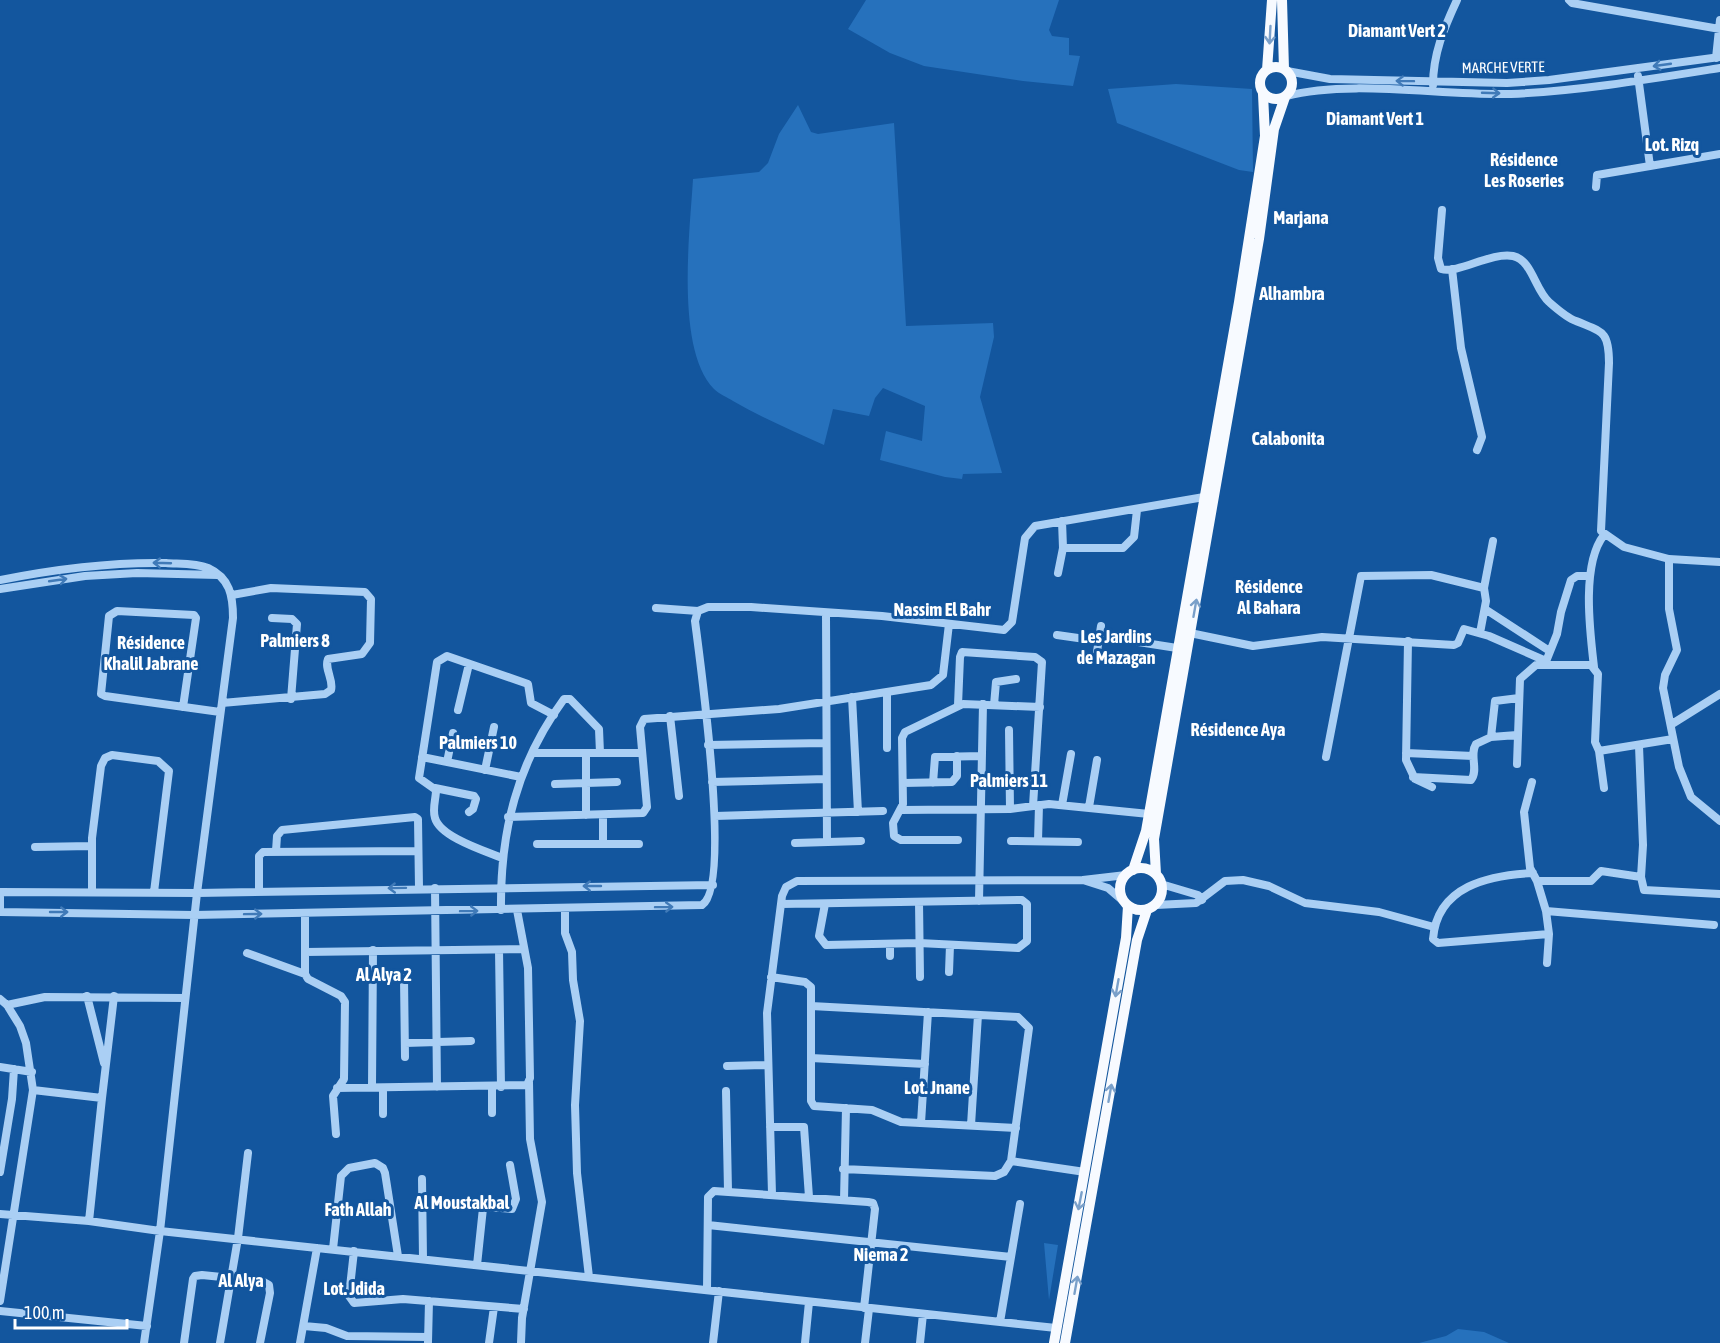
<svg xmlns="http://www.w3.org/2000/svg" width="1720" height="1343" viewBox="0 0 1720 1343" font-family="'Asap Condensed',sans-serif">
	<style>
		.green { fill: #2671bc }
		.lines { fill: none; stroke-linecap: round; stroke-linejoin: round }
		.minor { stroke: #aacff4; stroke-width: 8 }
		.major { stroke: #f7faff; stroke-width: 10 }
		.oneway { stroke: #7aa0ca }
		.oneway2 { stroke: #407ab8 }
		.labels { text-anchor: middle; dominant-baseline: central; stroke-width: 6; stroke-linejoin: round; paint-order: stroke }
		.street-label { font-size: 15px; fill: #fff; stroke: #13569e }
		.quarter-label { font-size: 18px; font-weight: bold; fill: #fff; stroke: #13569e }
	</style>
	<rect width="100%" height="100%" fill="#13569e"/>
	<path class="green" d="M866,0h193l-10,30 3,6 17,2v17l11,1 -7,30 -50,-5 -99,-15 -34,-13 -42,-24z
		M1176,84l76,5 1,83 -14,-2 -122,-47 -9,-34z
		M798,105l13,27 7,2 76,-11 12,203 87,-3 1,14 -14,60 22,76 -39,1 -1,5 -17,-2 -65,-17 6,-29 36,10 3,-35 -42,-18 -8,10 -6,18 -36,-7 -9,36c-31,-14 -62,-27 -91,-44 -6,-4 -14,-7 -19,-12 -39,-40 -24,-158 -21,-210l66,-7 9,-9 11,-29z
		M1044,1243l14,2 -9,55z
		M1458,1329l26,3 25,11h-90l27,-7z"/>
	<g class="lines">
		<path class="minor" d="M1569,0l3,3 148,26
			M1716,58l4,-38
			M1287,71l43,8 177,4 42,-3 171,-23
			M1638,76l12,90 70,-12
			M1433,85c0,-31 11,-57 24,-85
			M1286,96c67,-17 155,0 225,-2 69,-3 140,-15 209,-26
			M1596,187l1,-12 53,-9
			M1442,210l-4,48 3,11c18,5 49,-17 72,-13 19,4 22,34 36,46 8,7 18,16 27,19 26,11 33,9 33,42l-8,168 23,16 45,12v50l8,41 -12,25 -2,13 16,79 12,30 29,24
			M1452,269l9,79 21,89 -5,13
			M1063,548h60l11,-11 3,-27
			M1669,559l51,3
			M1058,573l5,-25 -1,-27
			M0,580c55,-11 110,-18 166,-17 13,1 30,0 42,5 22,10 25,28 25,50l-36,275 -37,338 -16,112
			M0,589l85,-13 52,-3 81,2
			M656,608l42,3
			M1485,609l63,41
			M826,613l1,229
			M272,618l20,1 5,5 -6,75
			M1190,633l63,13 69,-9 132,8 4,-2 6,-14 25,7 57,25
			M1480,633l6,-32 -2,-13 9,-47
			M1057,635l42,6
			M1100,636l77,12
			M1408,641l-2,119 9,19 17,8
			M1096,658l5,-32
			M1545,664l12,-30 4,-22 10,-32 6,-4h13
			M1594,667c-4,-35 -13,-103 10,-132
			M887,692v56
			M852,697l6,115
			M222,703l103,-9 6,-4c3,-10 -7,-21 -3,-31l34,-5 8,-11 1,-44 -6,-7 -94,-4 -39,7
			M958,705l2,-48 2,-5 73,5 7,5 -9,144
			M994,705l2,-23 20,-3
			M183,707l13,-89 -2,-3 -77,-4 -8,5 -8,78 4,2 115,16
			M458,710l11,-46
			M670,716l9,80
			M1672,724l48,-30
			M1009,730l1,79
			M1491,737l4,-36 24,-3
			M708,745l118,-2
			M1639,746l4,99 -2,32
			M1599,751l74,-12
			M532,753h110
			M1406,753l67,3
			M422,757l99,20
			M1326,757l35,-181 70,-1 53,13
			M447,762l6,-29
			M1517,764l3,-85 16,-14h55l7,9 -3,68 4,9 5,37
			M485,770l9,-43
			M1413,777l58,3c8,-10 -2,-25 5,-36l15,-7 26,-2
			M712,782l114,-3
			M1532,782l-8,30 6,56 7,13 9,30 3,23 -2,29
			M903,783l49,-1 5,-6v-20
			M933,783l2,-26 47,-1
			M555,784l62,-2
			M435,788l39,8 2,3 -3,10 -4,3
			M1062,805l9,-51
			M1089,807l8,-47
			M901,810l109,-1 39,-5 100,10
			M586,815v-62
			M603,815v29
			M715,816l168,-5
			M508,817l135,-4 4,-6 -7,-80 4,-8 135,-10 152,-24 12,-10 6,-51
			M958,840h-57l-7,-4 -1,-13 10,-19 -1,-66 3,-6 58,-28 77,3
			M1011,841l67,1
			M1038,841l1,-36
			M795,843l66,-2
			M537,844h102
			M35,847l56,-1
			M276,851l1,-15 5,-6 133,-13 3,2 1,69
			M502,858c-17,-7 -62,-21 -67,-40 -3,-9 1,-19 1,-28l-17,-12 18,-116 10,-6 81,28 3,19 23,12
			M1533,873c-44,2 -96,13 -100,66l5,4 111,-9
			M1083,880l25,8 14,12
			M1537,881h54l10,-10 40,6 3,13 76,4
			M1161,884l37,11 4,5
			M435,888l2,199
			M0,892l197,1 516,-8
			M92,892v-54l9,-72 4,-8 7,-3 46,6 11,10 -15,121
			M259,892v-36l4,-4 155,-1
			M0,897v15l194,3 508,-10c30,-18 -2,-244 -7,-284l3,-10 10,-4h43l131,9 122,14 8,-8 13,-84 10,-12 169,-29
			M979,901l4,-197
			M919,902l1,75
			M781,904l241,-4 5,4v37l-9,7 -99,-5 -93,2 -7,-9 6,-32
			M1156,905l40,-2 29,-22 18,-1 26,6 36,17 74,9 55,15
			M565,909v24l7,19 1,28 7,41 -5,84 2,68 12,104
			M501,910c-1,-78 16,-147 63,-211h6l29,30 1,24
			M1546,911l168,14
			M305,913v61l3,5 33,17 4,6 -1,77 -11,17 3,38
			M890,944v12
			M499,950l2,137
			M305,952l219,-3
			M247,953l58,21
			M949,972l1,-27
			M771,977l34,5 6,5v114l3,5 58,4 29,12 115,6
			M404,978l1,79
			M87,996l17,67
			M0,999l7,6 13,21 6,17 7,47 -33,211
			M7,1005l38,-8 140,1
			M811,1006l207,11 11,11 -18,133 -7,11 -9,4 -152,-7
			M405,1043l66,-2
			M811,1058l114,6
			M727,1066l41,-1
			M0,1067l32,5
			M372,1087l1,-137
			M492,1087v26
			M337,1088l190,-3 3,-7 -2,-110 -11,-58
			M33,1090l69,8 -13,123
			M726,1091l2,100
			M102,1098l12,-102
			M383,1114v-26
			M921,1123l7,-111
			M971,1125l7,-110
			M770,1127h34l5,70
			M1011,1161l74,11
			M0,1172l12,-73 2,-30
			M422,1179l1,80
			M772,1194l-5,-181 15,-117 4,-9 11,-6 286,-1 43,-5
			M844,1200l2,-92
			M423,1202l89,7 4,-10 -6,-34
			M0,1214l89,7 71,10 896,97
			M708,1225l303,32
			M333,1249l8,-73 8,-8 26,-5 8,5 2,5 13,83
			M354,1251l-5,45 5,7 49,-4 121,10
			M477,1265l6,-57
			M707,1290l1,-93 6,-6 154,11 5,1 2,6 -11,99
			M0,1311l147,15
			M1000,1322l20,-118
			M304,1326l22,2 21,8 81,1
			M428,1342l1,-41
			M184,1343l9,-64 2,-3 7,-1 60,6 7,4 1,8 -10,50
			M220,1343l18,-105 10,-85
			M300,1343l17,-95
			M489,1343l5,-36
			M521,1343l1,-25 20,-116 -12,-63 -1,-57
			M713,1343l6,-52
			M805,1343l4,-41
			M865,1343l4,-34
			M920,1343l3,-29"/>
		<path class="major" d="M1282,0l2,69
			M1260 83a16 16 0 1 1 32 0a16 16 0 1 1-32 0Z
			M1267,70l5,-70
			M1120 889a21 21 0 1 1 42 0a21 21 0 1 1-42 0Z
			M1133,870l13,-39 93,-529 26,-166 -2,-42
			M1156,874l-2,-35 105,-600 15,-110 11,-32
			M1054,1343l72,-405 2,-32
			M1065,1343l72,-403 10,-30"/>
	</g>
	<defs><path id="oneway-shaft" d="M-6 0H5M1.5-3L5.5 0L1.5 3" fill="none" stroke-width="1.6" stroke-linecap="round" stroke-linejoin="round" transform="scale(1.5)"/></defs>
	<g class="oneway">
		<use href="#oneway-shaft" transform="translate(1270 35) rotate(93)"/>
		<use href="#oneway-shaft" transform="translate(1195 608) rotate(-80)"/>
		<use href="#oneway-shaft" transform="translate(1117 988) rotate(100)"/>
		<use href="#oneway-shaft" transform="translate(1110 1093) rotate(-80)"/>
		<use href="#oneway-shaft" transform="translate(1080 1201) rotate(101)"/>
		<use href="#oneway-shaft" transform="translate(1076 1285) rotate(-80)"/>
	</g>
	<g class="oneway2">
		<use href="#oneway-shaft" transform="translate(1662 65) rotate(172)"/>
		<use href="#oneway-shaft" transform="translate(1405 81) rotate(-179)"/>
		<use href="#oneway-shaft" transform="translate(1491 93) rotate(2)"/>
		<use href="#oneway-shaft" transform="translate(162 563) rotate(-178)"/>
		<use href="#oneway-shaft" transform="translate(58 580) rotate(-8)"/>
		<use href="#oneway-shaft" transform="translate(592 886) rotate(180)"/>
		<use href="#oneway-shaft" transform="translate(397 888) rotate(179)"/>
		<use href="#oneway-shaft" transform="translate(664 907) rotate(-1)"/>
		<use href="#oneway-shaft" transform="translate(469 911) rotate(-1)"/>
		<use href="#oneway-shaft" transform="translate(59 912)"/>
		<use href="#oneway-shaft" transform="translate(253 914) rotate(-1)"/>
	</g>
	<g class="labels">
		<g class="street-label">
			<text transform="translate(1503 67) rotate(-1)">MARCHE VERTE</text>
		</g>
		<g class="quarter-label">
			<text x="1397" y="30">Diamant Vert 2</text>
			<text x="1375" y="118">Diamant Vert 1</text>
			<text x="1672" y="144">Lot. Rizq</text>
			<text x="1524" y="159">Résidence<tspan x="1524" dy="21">Les Roseries</tspan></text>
			<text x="1301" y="217">Marjana</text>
			<text x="1292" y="293">Alhambra</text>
			<text x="1288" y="438">Calabonita</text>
			<text x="1269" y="586">Résidence<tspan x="1269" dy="21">Al Bahara</tspan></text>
			<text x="942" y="609">Nassim El Bahr</text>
			<text x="1116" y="636">Les Jardins<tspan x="1116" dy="21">de Mazagan</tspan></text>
			<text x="295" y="640">Palmiers 8</text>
			<text x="151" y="642">Résidence<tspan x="151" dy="21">Khalil Jabrane</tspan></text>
			<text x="1238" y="729">Résidence Aya</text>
			<text x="478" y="742">Palmiers 10</text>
			<text x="1009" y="780">Palmiers 11</text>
			<text x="384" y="974">Al Alya 2</text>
			<text x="937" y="1087">Lot. Jnane</text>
			<text x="462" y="1202">Al Moustakbal</text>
			<text x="358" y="1209">Fath Allah</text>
			<text x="881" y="1254">Niema 2</text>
			<text x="241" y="1280">Al Alya</text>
			<text x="354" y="1288">Lot. Jdida</text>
		</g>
	</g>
	<path d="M15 1319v9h112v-9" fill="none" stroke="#ffffff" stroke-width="3"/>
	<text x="24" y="1319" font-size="18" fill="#ffffff" stroke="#13569e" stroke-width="4.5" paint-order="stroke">100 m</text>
</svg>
